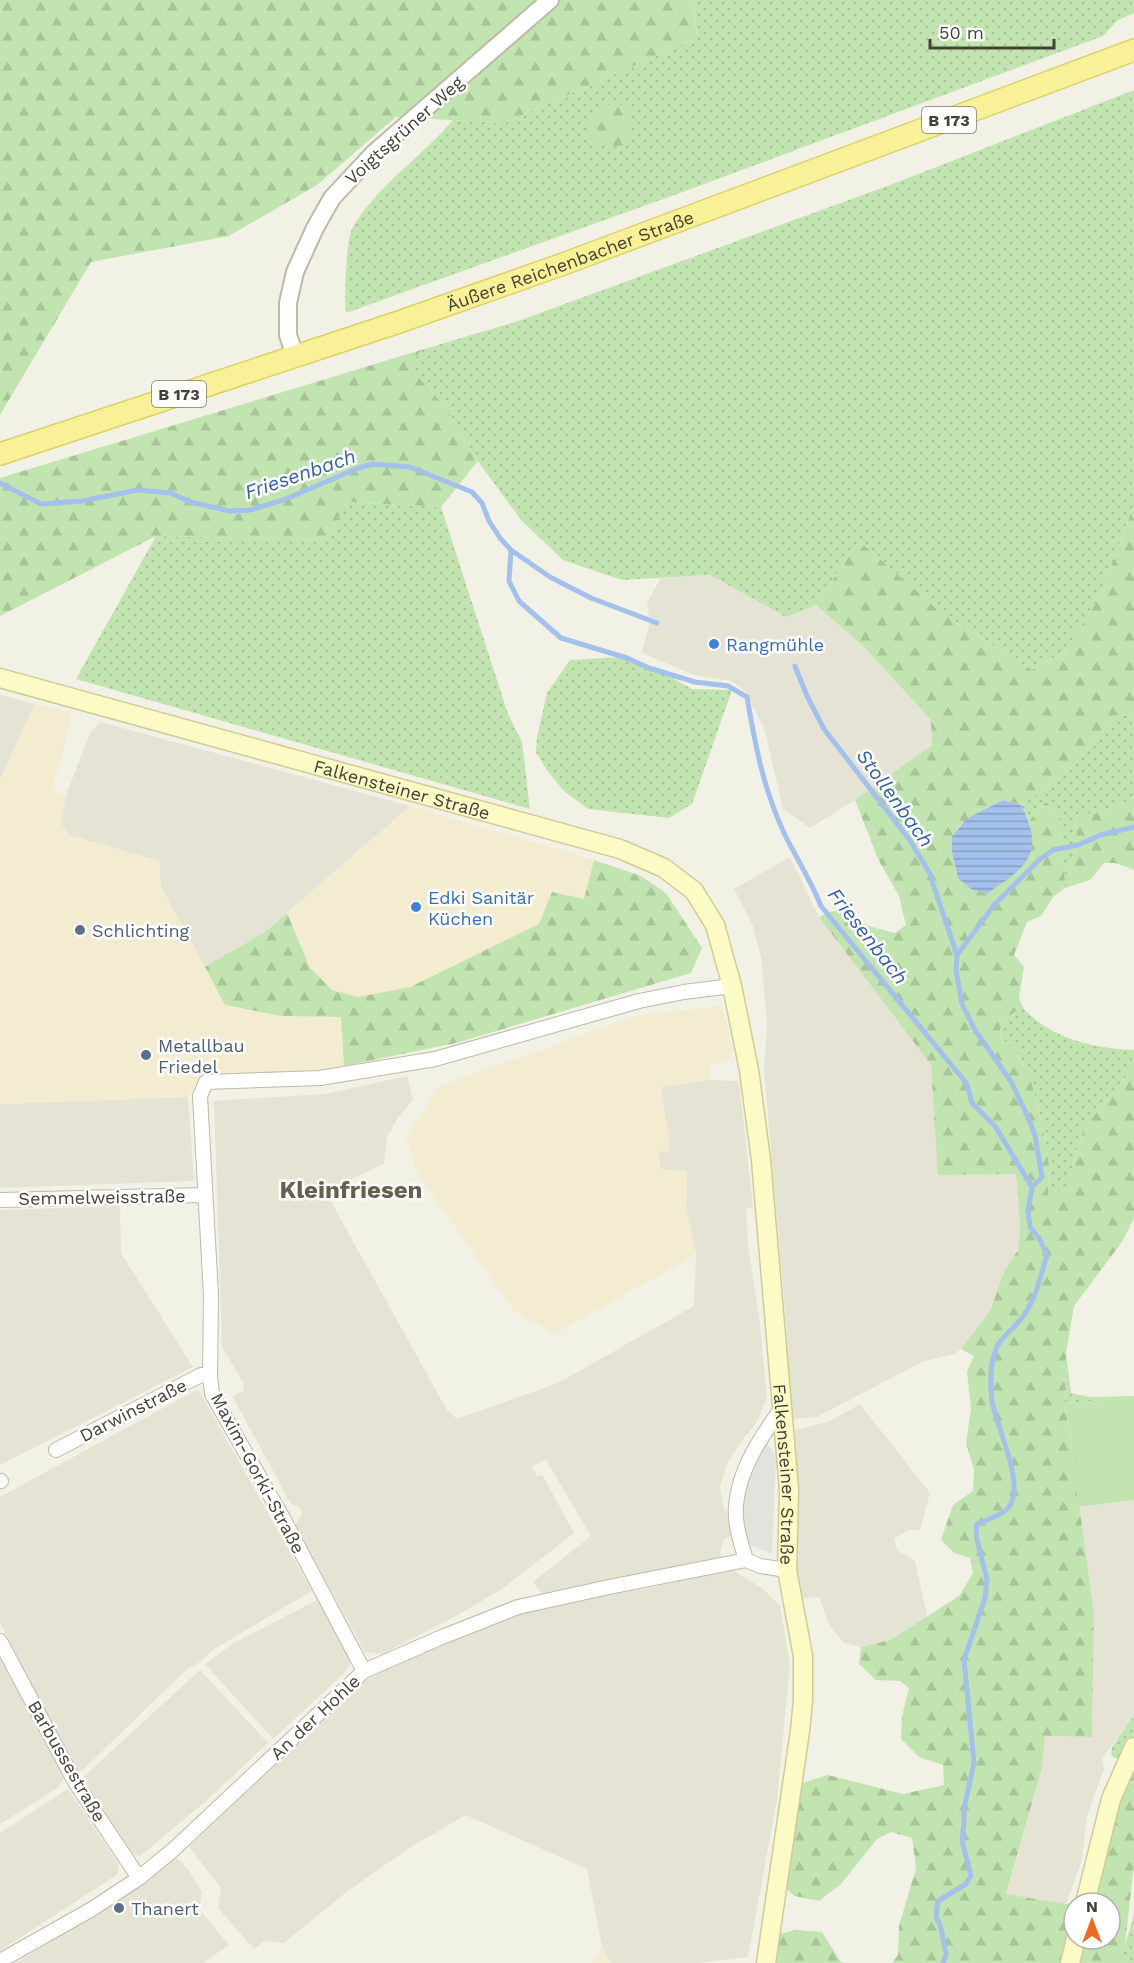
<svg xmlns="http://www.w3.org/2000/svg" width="1134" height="1963" viewBox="0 0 1134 1963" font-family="'Work Sans',sans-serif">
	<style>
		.residential { fill: #e5e4d4 }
		.commercial { fill: #f3ecd1 }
		.grass { fill: url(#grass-dots) }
		.forest { fill: url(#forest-firs); fill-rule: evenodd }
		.garden { fill: #c2e4b0 }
		.parking { fill: #e3e2dd }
		.water { fill: url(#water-rules) }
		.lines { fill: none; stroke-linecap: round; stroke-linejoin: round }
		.stream { stroke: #a4c0ec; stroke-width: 5 }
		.minor-casing { stroke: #bdbaa8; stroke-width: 16 }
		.tertiary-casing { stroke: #bdbaa8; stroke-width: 20 }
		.secondary-casing { stroke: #d0cc97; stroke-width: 21 }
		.primary-casing { stroke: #ddd268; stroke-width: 24 }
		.minor { stroke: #fff; stroke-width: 14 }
		.tertiary { stroke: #fff; stroke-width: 16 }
		.secondary { stroke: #fcfac5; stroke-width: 18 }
		.primary { stroke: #f9f197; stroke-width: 21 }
		.shop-dot { fill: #3f7fe0; stroke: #fff; stroke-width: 2 }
		.service-dot { fill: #5c6f8a; stroke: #fff; stroke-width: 2 }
		.labels { text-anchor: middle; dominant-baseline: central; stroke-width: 5; stroke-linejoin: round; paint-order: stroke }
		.shield { fill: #fff; stroke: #7c7a72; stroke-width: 1.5 }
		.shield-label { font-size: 16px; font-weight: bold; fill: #444135 }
		.street-label { font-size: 18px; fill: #444135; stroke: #fff }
		.shop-label { font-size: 18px; fill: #366cbe; stroke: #fff; text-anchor: start }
		.service-label { font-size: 18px; fill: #4e5e75; stroke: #fff; text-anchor: start }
		.water-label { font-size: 20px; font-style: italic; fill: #3460aa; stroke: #fff }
		.district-label { font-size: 24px; font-weight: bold; fill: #66614d; stroke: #fff }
	</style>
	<defs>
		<pattern id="grass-dots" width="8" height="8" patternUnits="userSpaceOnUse" patternTransform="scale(1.5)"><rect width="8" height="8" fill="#c2e4b0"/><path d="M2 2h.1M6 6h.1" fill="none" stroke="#a8c598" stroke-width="1.8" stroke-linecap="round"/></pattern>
		<pattern id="forest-firs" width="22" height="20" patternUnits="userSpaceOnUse" patternTransform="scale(1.5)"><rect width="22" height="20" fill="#c2e4b0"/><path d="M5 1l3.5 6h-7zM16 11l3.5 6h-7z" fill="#a8c598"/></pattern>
		<pattern id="water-rules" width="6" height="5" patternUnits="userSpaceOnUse" patternTransform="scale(1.5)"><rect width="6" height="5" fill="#a4c0ec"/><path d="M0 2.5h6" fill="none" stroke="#879ec0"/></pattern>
	</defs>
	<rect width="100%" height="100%" fill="#f2f1e5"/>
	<path class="residential" d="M710,575l76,42 30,-12 48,42 67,73 1,25 -77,55 -45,28 -27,-19 -18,-78 -19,-39 -14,-11 -38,-6 -52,-22 8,-32 -3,-18 14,-25z
		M0,695l35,9 -35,75z
		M101,722l309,84 -145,126 -60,35 -44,-80 -2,-26 -90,-26 -8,-11 5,-29 25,-64z
		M790,857l29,60 112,148 8,110 77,-1 4,50 -2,26 -13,19 -15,42 -29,38 -7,5 -32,8 -105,55 -25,2 -7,-108 -21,-242 3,-44 -6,-68 -8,-31 -19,-37z
		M407,1076l6,24 -14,16 -12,21 -3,27 -59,27 122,219 10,9 101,-36 136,-77 2,-52 -10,-45 1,-38 -27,-1 -2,-19 12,1 -9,-66 49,-6 29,1 14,126 -7,1 2,38 11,70 8,82 -11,26 -14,16 -15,24 -7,23 4,21 11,27 -11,4 -4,14 1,6 -179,36 -9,-13 58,-46 -45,-76 -14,6 5,11 5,-3 32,59 -72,56 -44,26 -76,39 -17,-2 -70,-127 7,-11 -3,-8 -8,-2 -58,-107 11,-7 -1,-8 -21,-35 -8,-246 111,-7z
		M188,1097l6,84 -194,7v-84z
		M120,1206l1,47 72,114 -193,98v-255z
		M198,1389l114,202 -98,58 -19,17 -6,1 -105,102 -7,3 -77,-149v-126z
		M860,1404l70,89 -10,37h-11l-15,9 3,11 18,11 12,55 -37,24 -29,7 -17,-4 -15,-18 -10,-28 -17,1 -6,-21 2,-22 -3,-125 33,-8z
		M1134,1500v215l-32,44 2,10 -17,47 -5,44 -16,44 -60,-9 36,-127 3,-32 47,1 2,-124 -15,-106z
		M733,1570l29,18 18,18 10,58 -13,136 -29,157 -51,6h-86l-9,-16 -15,-78 -121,-54 -52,30 -69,48 -61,50 -20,-2 -10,8 -36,-41 3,-20 -32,-41 172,-163 40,-24 98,-40 49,-14 95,-17z
		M317,1600l31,54 2,11 -8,10 -69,64 -68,-75 29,-21z
		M0,1654l65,118 -2,8 -7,9 -56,35z
		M200,1670l68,73 -62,58 -67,56 -11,-7 -47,-71z
		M68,1789l50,74v11l-118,77v-118z
		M177,1858l10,10 15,24 -3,17 30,36 -26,18h-187l75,-47z"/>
	<path class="commercial" d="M35,704l33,8 3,7 -19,72 14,4 -5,29 8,11 90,26 2,26 66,120 54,9 60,1 3,49 -26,6 -118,5 -12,20 -188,7v-325z
		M410,806l184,54 -9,40 -33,-8 -13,32 -129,63 -52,10 -26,-7 -22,-22 -23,-55z
		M721,1006l13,44 -5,9 -20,7 1,14 -49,7 9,65 -12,-1 2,18 27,2 -1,38 10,45 -141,80 -40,-22 -97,-137 -12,-38 33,-51 200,-71z
		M602,1947l9,16h-20z"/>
	<path class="grass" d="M694,0h440v13l-16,7 -15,16 -423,157 -334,120c-2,-15 0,-72 6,-84 24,-43 70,-72 101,-109l51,3 193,-85z
		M1134,90v415l-35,93 -34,53 -33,19 -89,-56 -84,-73 -43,64 -30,12 -76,-42 -88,5 -59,-20 -42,-40 -43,-59 -35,-57 -34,-37 12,-17 97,-29 372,-136z
		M347,502l94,5 67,207 14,28 8,67 -454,-130 80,-143 171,4z
		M622,657l33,11 37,21 40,1 -40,114 -23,14 -81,-9 -24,-18 -18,-22 -10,-17 1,-15 10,-44 23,-33z
		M1134,714v84l-23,12 -36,6 2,26 -8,27 2,17 -6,2c0,-24 -5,-49 -6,-73l-13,-13 -17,19 -8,-16 48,-34 45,-54z
		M1018,995c2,5 4,12 8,16 27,28 71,38 108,39v17l-50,61 -18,59 -18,11 1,-34 -6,-36 -13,-51 -16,-30 -13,-8 -1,-10 7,-11 10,-8z
		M1066,1353l5,40 18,4 45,-1v2l-69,5z
		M1134,1715v19l-14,24h-5l-4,-3 1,-8z
		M1134,1914v49h-14z"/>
	<path class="forest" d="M0,0h694l3,38 -193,85 -108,-6 -79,68 -88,51 -138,26 -91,153z
		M602,104l21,1 7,8v19l-6,15 -20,-2 -13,-6 -3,-17z
		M421,350l-12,17 34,37 35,57 -37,46 -94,-5 -20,38 -171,-4 -156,80v-138z
		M1134,505v209l-20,3 -45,54 -48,34 -18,-5c-44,23 -59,24 -45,78l74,-37 -3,-20 17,-19 13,13c1,24 6,49 6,73l-11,8 -13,20 -14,6 -13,33 10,12 -7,43 -10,8 -7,11 1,10 13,8 16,30 13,51 6,36 -1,33 18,-10 18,-59 50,-61v151l-12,24 -48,64 -8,47 -1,50 29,210 -2,124 -47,-1 -3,32 -36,126 60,10 24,-5 12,-48 32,-92v106l-10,87 -4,11h-228l6,-8 1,-29 17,-58 -4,-30 -21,-6 -14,7 -36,45 -22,17 -24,-5 -11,-9 18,-104 26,-8 75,19 41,-9 -1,-20 -24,-8 -18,-18 1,-23 7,-28 -9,-7 -24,-1 -17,-16 2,-17 29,-7 69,-44 14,-23 -3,-15 -16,-5 -13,-13 12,-35 20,-14 1,-21 -8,-27 5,-34 -4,-37 7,-16 -13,-7 29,-38 15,-42 13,-19 2,-26 -4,-50 -78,1 -7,-110 -112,-148c24,-12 23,-5 43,6 10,5 22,7 33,10l11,-8 -7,-29 -21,-37 -23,-59 77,-55 -1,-25 -67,-73 -48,-42 43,-64 84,73 89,56 33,-19 34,-53zM1074,1903h36v36h-36z
		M1134,798v72l-19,-7h-11l-14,17 -19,6 -2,-17 8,-27 -2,-26 36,-6z
		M594,860l47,16 25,17 36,55 -11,25 -235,70 -112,23 -3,-49 -60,-1 -56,-11 -20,-38 60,-35 22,-19 23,55 22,22 26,7 52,-10 129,-63 13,-32 32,7z
		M795,1930l27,2 19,30 4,1h-71l3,-28z"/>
	<path class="garden" d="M1134,1398v102l-55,7 -14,-104z"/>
	<path class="parking" d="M759,1443l9,1 8,14 -4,96 -24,-10 -10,-14 4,-57z"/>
	<path class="water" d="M1003,800l18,5c26,49 4,63 -35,89l-15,-5 -13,-11 -6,-26v-15l14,-18z"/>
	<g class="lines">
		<path class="stream" d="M0,483l41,21 41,-3 56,-11 33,3 19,9 40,9 20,-1 36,-11 72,-31 15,-4 37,3 62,25 10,11 7,18 11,17 11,12 -2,31 10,20 42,37 66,20 22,10 46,14 33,4 19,11c8,48 17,94 38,138 12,24 26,46 36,71l146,178 5,19 23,23 37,61 -4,24 2,16 9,11 8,17c-6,20 -11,43 -23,60 -9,14 -26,22 -30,40 -4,15 -4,30 -2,46 4,25 34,84 17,106 -6,8 -23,13 -32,17l-1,12 11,43 -2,19 -21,62 10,103 -10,46v13l-2,19 9,35 -5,8 -28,17 -2,15 5,12 5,26 -3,9
			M511,550l39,27 41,21 66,25
			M795,666l12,30 17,33 85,110 20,33 28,83 -1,15 6,34 13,26 37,53 14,30 9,22 7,42 -10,10
			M957,955l38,-51 44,-44 14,-10 25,-5 23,-10 33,-8"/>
		<defs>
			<path id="minor" d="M0,1200l204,-5
				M56,1450l145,-75 9,1
				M0,1481h1
				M746,1560c-5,-17 -12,-37 -10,-55 3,-36 25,-68 45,-96
				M0,1641l75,141 64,96
				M364,1671l-81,-153 -71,-124 -2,-18 1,-81 -11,-199 6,-14 114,-4 115,-19 204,-58 45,-9 48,-6
				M0,1961l92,-52 47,-31 35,-29 190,-178 78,-34 76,-30 91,-20 137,-27 14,6 27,4"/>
			<path id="tertiary" d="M295,356l-7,-21v-32l7,-31 20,-44 17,-30 42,-45 176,-153"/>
			<g id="secondary">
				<path id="s1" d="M0,678l620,171 44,19 30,23 21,34 17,61 17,84 12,90 28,330 -2,80 16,86v44l-3,31 -34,232"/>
				<path d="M1085,1903l26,-104 23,-52"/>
				<path d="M1070,1963l6,-24"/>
			</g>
			<g id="primary">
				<path id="s2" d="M0,454l399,-132 167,-59 568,-213"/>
			</g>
		</defs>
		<use href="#minor" class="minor-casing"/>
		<use href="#tertiary" class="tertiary-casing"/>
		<use href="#secondary" class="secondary-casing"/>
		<use href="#primary" class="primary-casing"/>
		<use href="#minor" class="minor"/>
		<use href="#tertiary" class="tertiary"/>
		<use href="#secondary" class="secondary"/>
		<use href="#primary" class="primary"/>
	</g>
	<g class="shop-dot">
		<circle cx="714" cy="644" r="6"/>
		<circle cx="416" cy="907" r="6"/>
	</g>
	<g class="service-dot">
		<circle cx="80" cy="930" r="6"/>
		<circle cx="146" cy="1055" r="6"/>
		<circle cx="119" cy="1908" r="6"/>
	</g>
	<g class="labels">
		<g class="shield">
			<rect x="922" y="107" width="54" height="26" rx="4.5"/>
			<rect x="152" y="381" width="54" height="26" rx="4.5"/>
		</g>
		<g class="shield-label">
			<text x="949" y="120">B 173</text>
			<text x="179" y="394">B 173</text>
		</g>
		<g class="street-label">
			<text transform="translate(404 130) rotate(-42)">Voigtsgrüner Weg</text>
			<text stroke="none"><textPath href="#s2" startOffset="602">Äußere Reichenbacher Straße</textPath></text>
			<text stroke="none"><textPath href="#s1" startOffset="417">Falkensteiner Straße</textPath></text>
			<text transform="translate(102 1197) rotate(-1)">Semmelweisstraße</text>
			<text transform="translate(133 1410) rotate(-27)">Darwinstraße</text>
			<text transform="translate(258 1473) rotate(62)">Maxim-Gorki-Straße</text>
			<text stroke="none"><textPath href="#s1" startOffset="1324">Falkensteiner Straße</textPath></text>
			<text transform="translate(315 1717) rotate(-43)">An der Hohle</text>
			<text transform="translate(67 1761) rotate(60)">Barbussestraße</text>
		</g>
		<g class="shop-label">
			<text x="726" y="644">Rangmühle</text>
			<text x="428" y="897">Edki Sanitär<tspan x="428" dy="21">Küchen</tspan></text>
		</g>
		<g class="service-label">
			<text x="92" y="930">Schlichting</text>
			<text x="158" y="1045">Metallbau<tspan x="158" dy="21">Friedel</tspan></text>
			<text x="131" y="1908">Thanert</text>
		</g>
		<g class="water-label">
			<text transform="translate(300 474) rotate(-19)">Friesenbach</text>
			<text transform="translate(895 798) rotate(54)">Stollenbach</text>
			<text transform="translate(868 936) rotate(52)">Friesenbach</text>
		</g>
		<g class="district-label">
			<text x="351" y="1190">Kleinfriesen</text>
		</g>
	</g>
	<g transform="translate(1092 1921)"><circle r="28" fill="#ffffff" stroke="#b4b3ae" stroke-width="1.5"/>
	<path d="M0-4.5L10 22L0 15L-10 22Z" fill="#ef691f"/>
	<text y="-9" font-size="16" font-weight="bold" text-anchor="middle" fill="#444135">N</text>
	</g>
	<path d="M930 39v9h124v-9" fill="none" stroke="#444135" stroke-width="3"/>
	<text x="939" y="39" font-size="18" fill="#444135" stroke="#ffffff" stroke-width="4.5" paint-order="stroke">50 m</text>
</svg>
